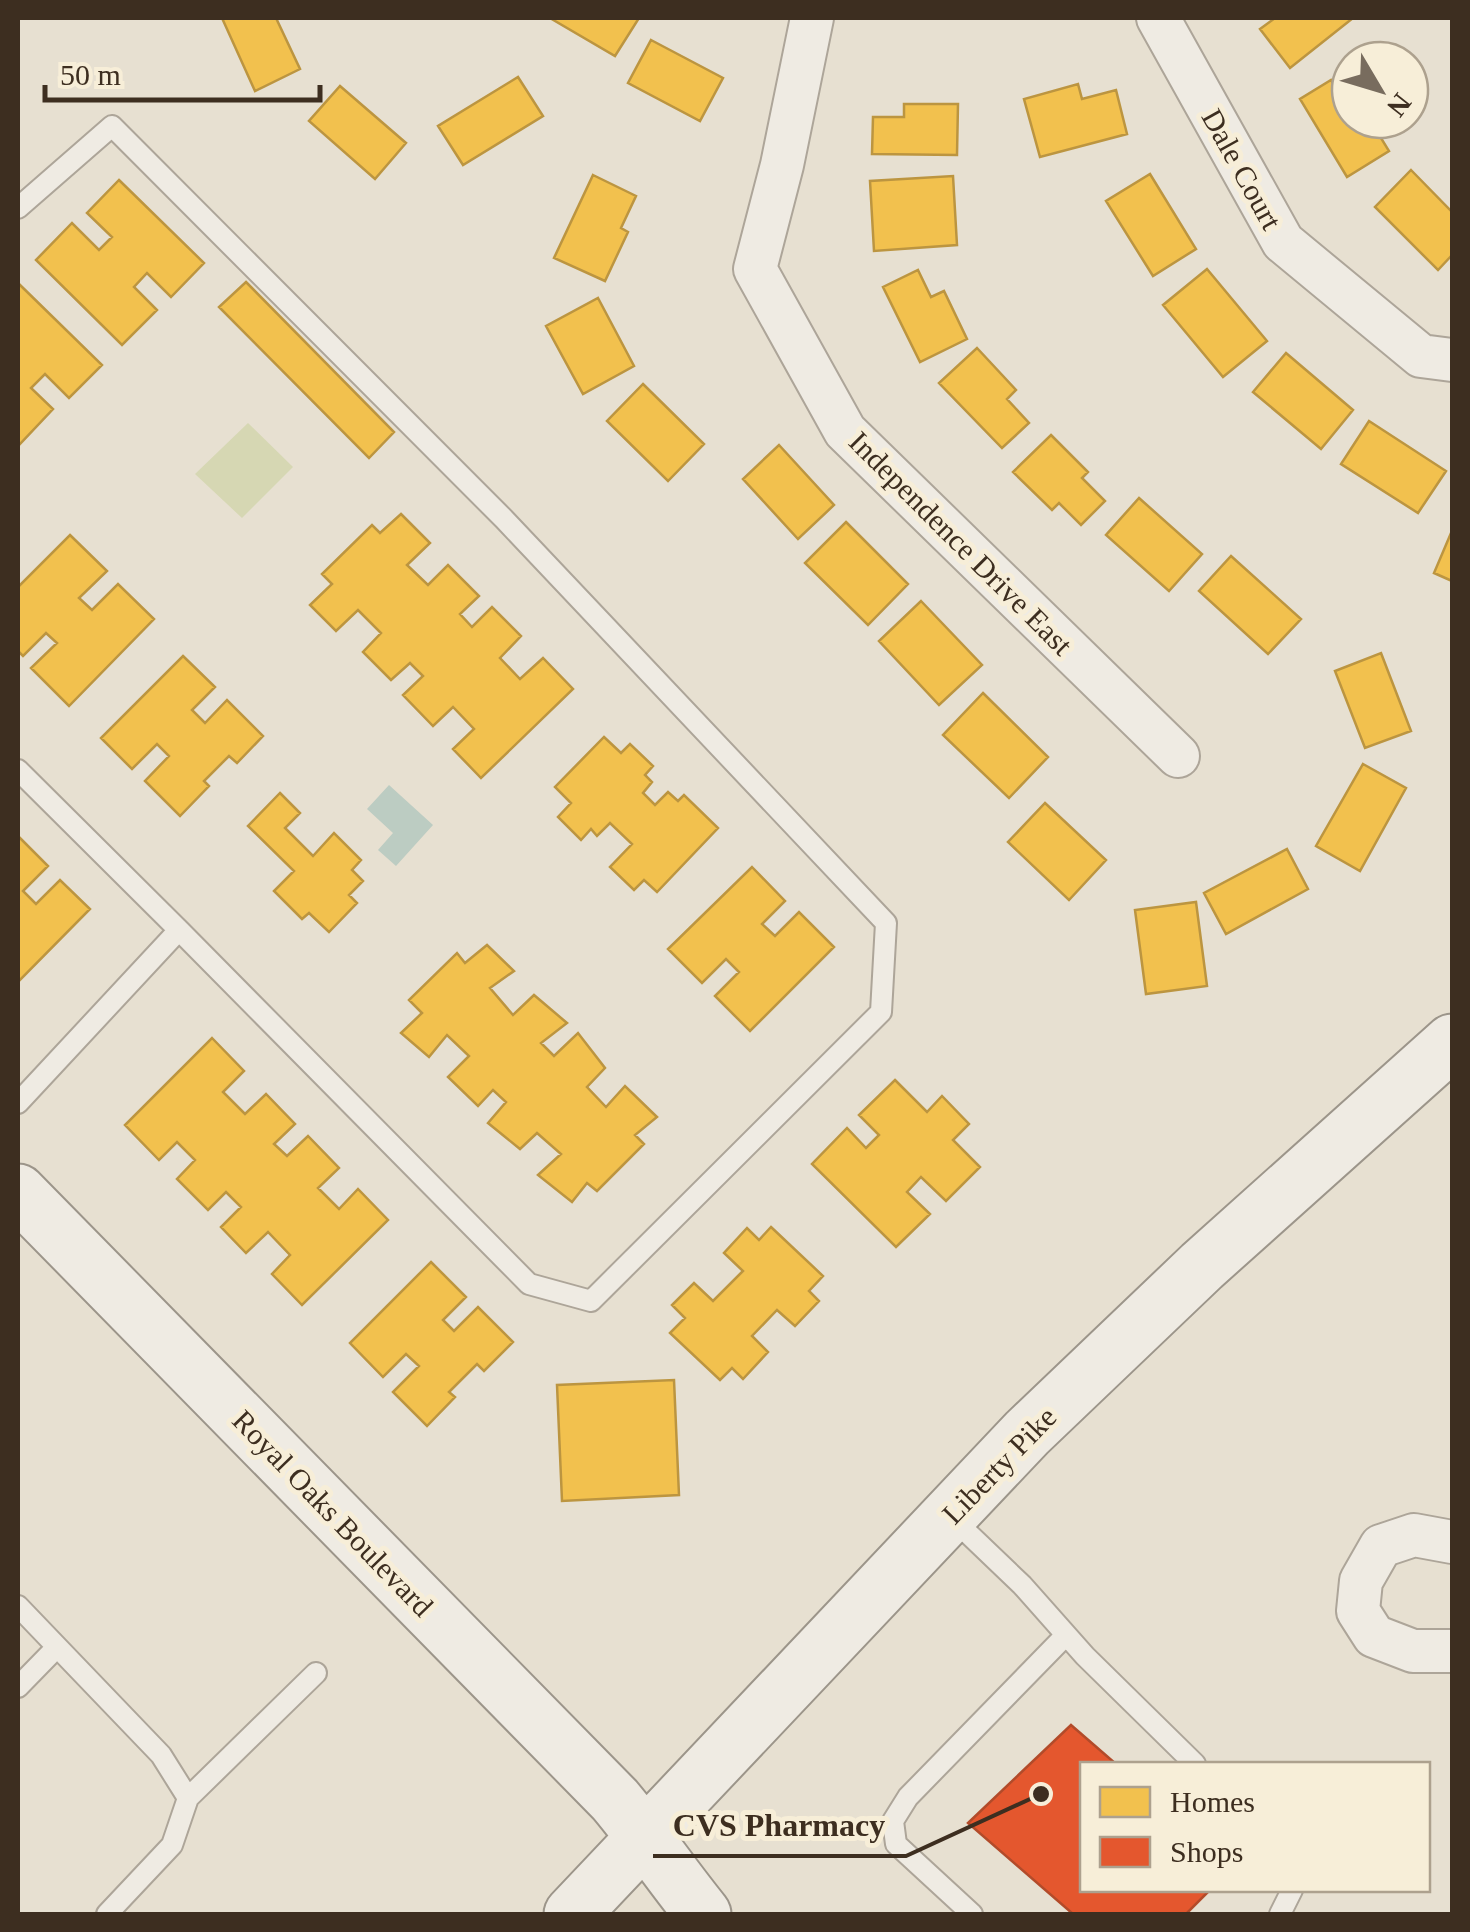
<svg xmlns="http://www.w3.org/2000/svg" width="1470" height="1932" viewBox="0 0 1470 1932" font-family="'Times New Roman',serif">
	<style>
		.green { fill: #d6d7b3 }
		.water { fill: #bcccc2 }
		.homes { fill: #f2c14e; stroke: #bc9540; stroke-width: 2.5 }
		.shops { fill: #e4572e; stroke: #b24b2a; stroke-width: 2.5 }
		.lines { fill: none; stroke-linecap: round; stroke-linejoin: round }
		.lane-casing { stroke: #ada599; stroke-width: 24 }
		.street-casing { stroke: #ada599; stroke-width: 46 }
		.secondary-casing { stroke: #9c958a; stroke-width: 59 }
		.lane { stroke: #efebe3; stroke-width: 20 }
		.street { stroke: #efebe3; stroke-width: 42 }
		.secondary { stroke: #efebe3; stroke-width: 55 }
		.labels { text-anchor: middle; dominant-baseline: central; stroke-width: 10; stroke-linejoin: round; paint-order: stroke }
		.street-label { font-size: 30px; fill: #3d2e20; stroke: #f7eed8 }
		.leader { fill: none; stroke: #3d2e20; stroke-width: 4 }
		.callout-dot { fill: #3d2e20; stroke: #f7eed8; stroke-width: 4 }
		.callout-label { font-size: 32px; text-anchor: middle; font-weight: bold; fill: #3d2e20; stroke: #f7eed8; stroke-width: 10; stroke-linejoin: round; paint-order: stroke }
	</style>
	<rect width="100%" height="100%" fill="#e7e0d1"/>
	<path class="green" d="M248,423l45,44 -51,51 -47,-44z"/>
	<path class="water" d="M389,785l44,40 -37,41 -18,-16 15,-17 -26,-24z"/>
	<path class="homes" d="M222,18h54l24,51 -45,22z
		M550,18h89l-24,38z
		M1275,18h78l-63,50 -30,-39z
		M651,40l72,38 -23,43 -72,-38z
		M518,77l25,39 -80,49 -25,-39z
		M1331,80l17,28 2,-1v13h20l19,31 -42,26 -47,-78z
		M1078,84l4,15 34,-9 11,44 -87,23 -16,-58z
		M340,86l66,57 -31,36 -66,-58z
		M904,104h54l-1,51 -85,-1 1,-37h31z
		M1411,170l41,42v43l-14,15 -63,-63z
		M1150,174l46,75 -43,27 -47,-75z
		M593,175l43,21 -15,32 7,4 -23,49 -51,-23z
		M953,176l4,69 -83,6 -4,-70z
		M119,180l85,83 -33,34 -24,-24 -13,14 23,23 -35,35 -86,-85 36,-37 27,27 13,-13 -25,-24z
		M1207,269l60,72 -44,36 -60,-72z
		M918,270l13,27 13,-6 23,48 -47,23 -37,-75z
		M246,282l148,150 -25,26 -150,-151z
		M18,283l84,82 -33,33 -24,-24 -14,14 22,21 -35,37z
		M598,298l36,68 -51,28 -37,-68z
		M977,348l39,42 -9,9 22,24 -27,25 -63,-65z
		M1286,353l67,57 -32,39 -68,-57z
		M643,384l61,60 -36,37 -61,-60z
		M1369,421l77,50 -28,42 -77,-49z
		M1051,435l37,37 -6,6 23,23 -24,24 -22,-22 -7,7 -39,-38z
		M779,445l55,60 -36,34 -55,-60z
		M1139,498l63,56 -33,37 -63,-56z
		M401,514l29,29 -23,22 21,20 20,-20 31,31 -19,18 12,13 20,-20 29,29 -21,22 20,21 23,-21 30,31 -92,89 -28,-29 21,-20 -21,-22 -20,19 -30,-31 20,-19 -13,-13 -19,17 -28,-28 18,-19 -23,-23 -22,21 -26,-26 22,-21 -10,-10 50,-49 8,8z
		M846,522l62,62 -40,41 -63,-62z
		M1451,533h1v48l-18,-8z
		M70,535l37,36 -28,27 13,12 26,-26 36,35 -85,87 -38,-38 26,-25 -11,-10 -23,23 -5,-5v-64z
		M1231,556l70,63 -33,35 -69,-63z
		M921,601l61,64 -43,40 -60,-64z
		M1381,653l30,78 -46,17 -30,-77z
		M183,656l32,31 -23,23 13,13 22,-23 36,36 -26,27 -8,-7 -25,25 5,5 -29,30 -35,-35 24,-25 -12,-12 -25,25 -31,-31z
		M983,693l65,64 -39,41 -66,-63z
		M604,737l17,16 9,-9 23,22 -8,9 7,7 -9,11 12,12 13,-13 10,9 6,-6 34,33 -61,64 -13,-12 -10,10 -24,-23 22,-23 -22,-21 -13,13 -6,-7 -10,11 -23,-23 13,-14 -16,-16z
		M1363,764l43,24 -46,83 -44,-25z
		M280,793l20,20 -15,15 28,28 21,-23 27,27 -9,10 11,11 -14,14 8,8 -28,29 -20,-19 -7,6 -28,-28 20,-20 -46,-45z
		M1045,803l61,57 -37,40 -61,-58z
		M18,836l30,30 -25,25 13,13 24,-24 30,29 -72,73z
		M1287,849l21,40 -82,45 -22,-41z
		M752,867l33,34 -23,23 13,12 24,-24 35,35 -84,84 -35,-35 24,-24 -13,-13 -24,24 -34,-34z
		M1196,902l11,84 -61,8 -11,-84z
		M487,945l27,26 -24,17 23,27 21,-20 33,28 -26,20 13,13 24,-23 27,35 -18,19 19,20 19,-21 32,31 -22,18 9,9 -47,47 -10,-8 -15,19 -34,-27 23,-21 -24,-21 -17,16 -32,-26 18,-21 -13,-12 -15,16 -30,-29 21,-21 -22,-21 -18,22 -28,-24 21,-20 -13,-13 48,-47 8,10z
		M212,1038l32,33 -21,21 22,22 21,-20 29,30 -21,20 13,12 21,-20 31,32 -21,20 21,21 19,-20 30,31 -86,85 -30,-31 18,-19 -22,-23 -22,21 -25,-26 20,-20 -15,-15 -18,18 -31,-31 18,-19 -18,-18 -18,18 -34,-35z
		M895,1080l32,32 15,-16 27,28 -16,16 27,27 -34,34 -25,-24 -14,15 23,22 -34,33 -84,-83 35,-36 19,20 13,-13 -20,-20z
		M771,1227l52,49 -14,15 10,10 -24,25 -18,-16 -25,26 16,16 -25,27 -11,-11 -12,12 -50,-47 15,-15 -13,-13 22,-22 19,18 30,-30 -19,-18 23,-25 12,12z
		M431,1262l35,35 -23,23 11,11 24,-24 35,35 -29,29 -7,-7 -28,28 6,5 -28,29 -34,-34 26,-26 -13,-12 -23,23 -33,-34z
		M674,1380l5,115 -117,6 -5,-116z"/>
	<path class="shops" d="M1071,1725l45,39h-34v126h128l-24,24h-113l-105,-91z"/>
	<g class="lines">
		<defs>
			<path id="lane" d="M18,208l94,-82 392,393 382,404 -5,89 -290,289 -62,-17 -350,-354 -161,-160
				M18,1103l161,-173
				M951,1517l71,68 63,71 110,108
				M18,1606l143,149 27,43 -16,47 -65,69
				M18,1687l39,-40
				M188,1798l128,-125
				M972,1914l-76,-70 -3,-23 15,-24 158,-162
				M1280,1914l12,-24"/>
			<path id="street" d="M812,18l-30,147 -27,104 90,162 333,325
				M1158,18l125,224 138,114 31,4
				M1452,1542l-38,-7 -33,11 -20,35 -3,30 16,25 39,15h39"/>
			<path id="secondary" d="M18,1192l597,608c31,37 58,77 88,114
				M572,1914l455,-481 175,-167 250,-224"/>
		</defs>
		<use href="#lane" class="lane-casing"/>
		<use href="#street" class="street-casing"/>
		<use href="#secondary" class="secondary-casing"/>
		<use href="#lane" class="lane"/>
		<use href="#street" class="street"/>
		<use href="#secondary" class="secondary"/>
	</g>
	<g class="labels">
		<g class="street-label">
			<text transform="translate(1242 169) rotate(61)">Dale Court</text>
			<text transform="translate(961 543) rotate(45)">Independence Drive East</text>
			<text transform="translate(999 1465) rotate(-46)">Liberty Pike</text>
			<text transform="translate(333 1513) rotate(46)">Royal Oaks Boulevard</text>
		</g>
	</g>
	<path class="leader" d="M1041 1794L906 1856H653"/>
	<circle class="callout-dot" cx="1041" cy="1794" r="10"/>
	<g class="callout-label">
		<text x="779" y="1836">CVS Pharmacy</text>
	</g>
	<rect width="1470" height="1932" fill="none" stroke="#3d2e20" stroke-width="40"/>
	<rect x="1080" y="1762" width="350" height="130" fill="#f7eed8" stroke="#ada18e" stroke-width="2.5"/>
	<rect x="1100" y="1787" width="50" height="30" fill="#f2c14e" stroke="#ada18e" stroke-width="2.5"/>
	<text x="1170" y="1812" font-size="30" fill="#3d2e20">Homes</text>
	<rect x="1100" y="1837" width="50" height="30" fill="#e4572e" stroke="#ada18e" stroke-width="2.5"/>
	<text x="1170" y="1862" font-size="30" fill="#3d2e20">Shops</text>
	<g transform="translate(1380 90) rotate(128)"><circle r="48" fill="#f7eed8" stroke="#ada18e" stroke-width="2.5"/>
	<path d="M0-8L18 38L0 25L-18 38Z" fill="#786c5e"/>
	<text y="-15" font-size="28" font-weight="bold" text-anchor="middle" fill="#3d2e20">N</text>
	</g>
	<path d="M45 85v15h275v-15" fill="none" stroke="#3d2e20" stroke-width="5"/>
	<text x="60" y="85" font-size="30" fill="#3d2e20" stroke="#f7eed8" stroke-width="8" paint-order="stroke">50 m</text>
</svg>
